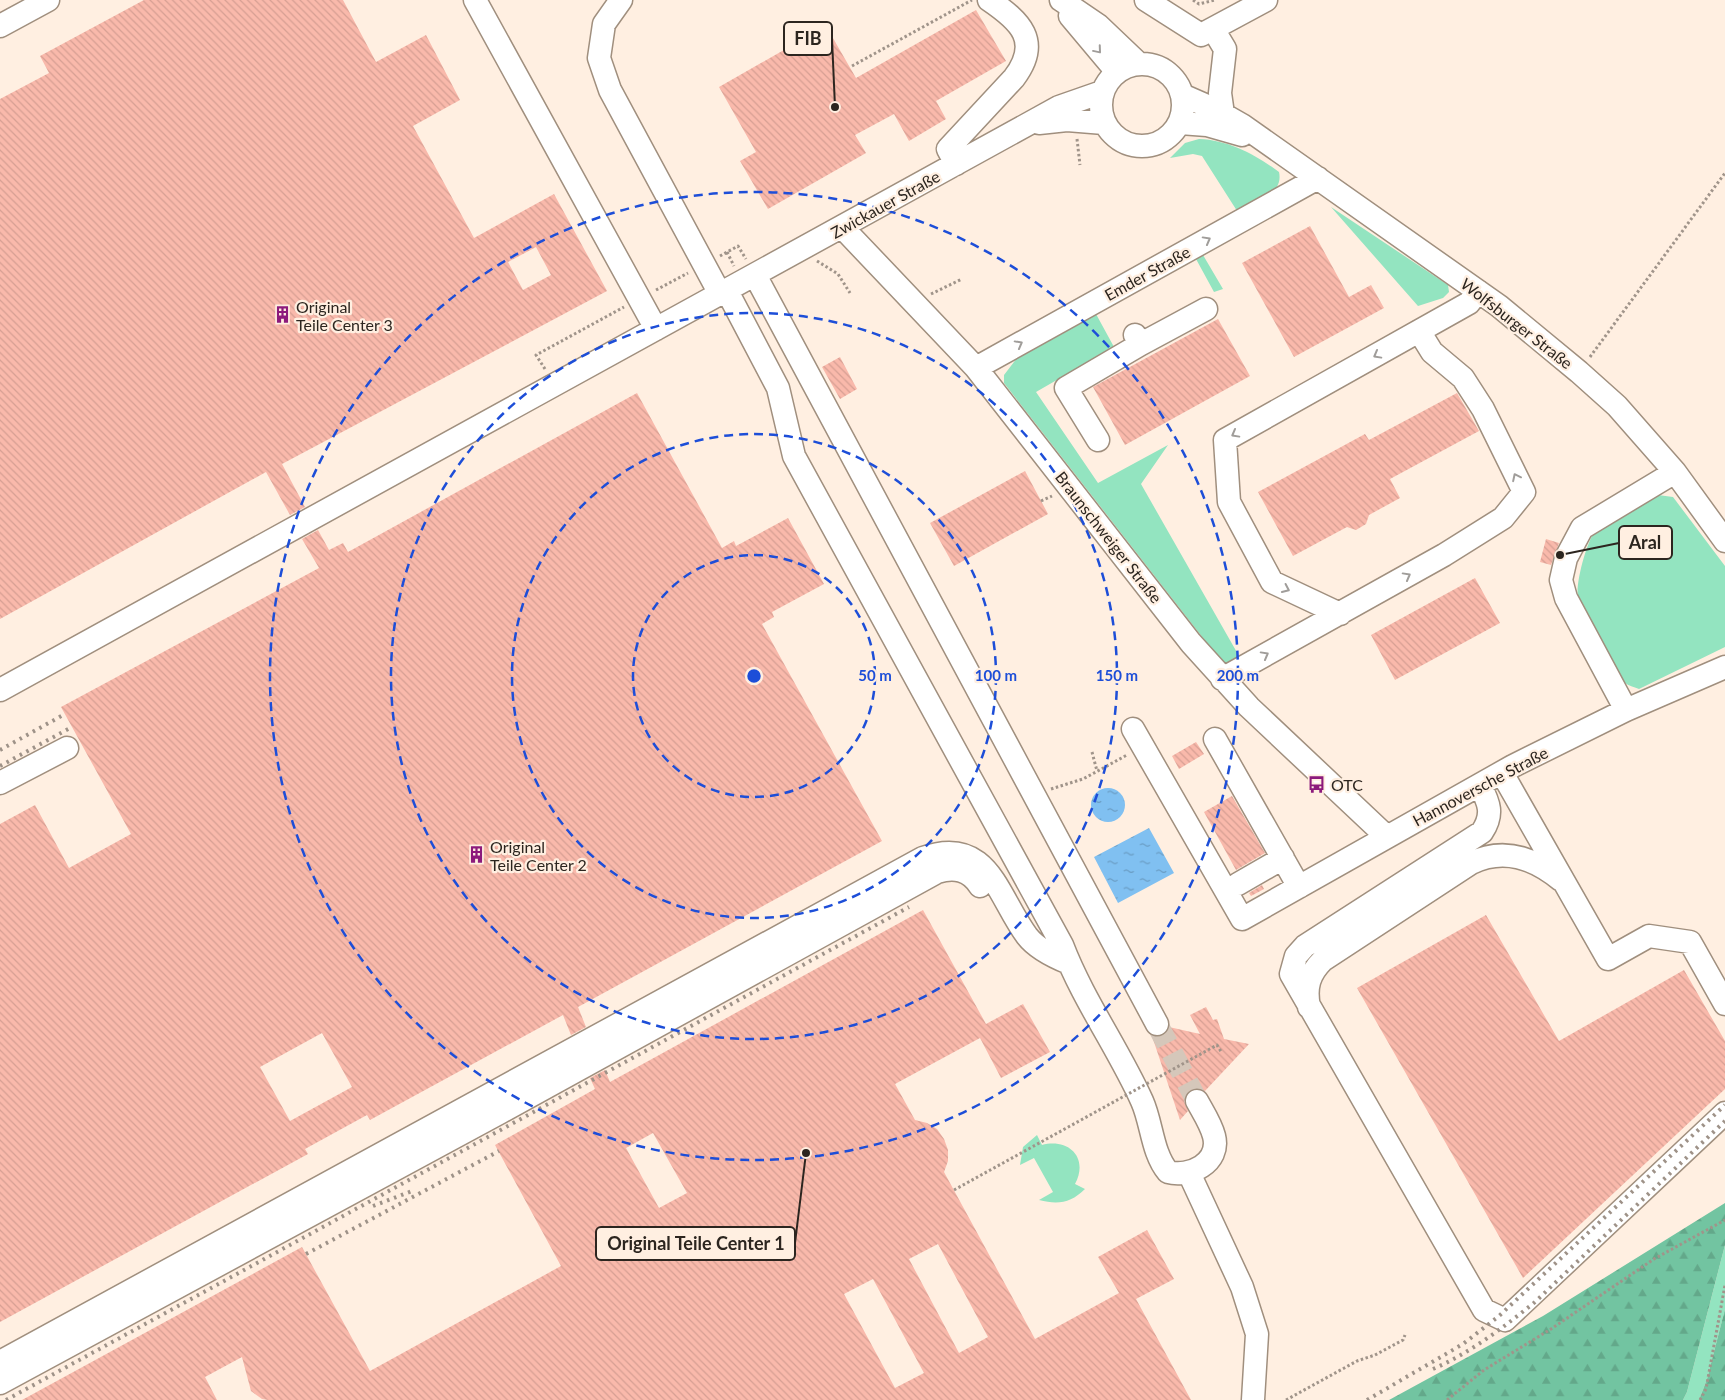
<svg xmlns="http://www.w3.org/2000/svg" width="1725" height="1400" viewBox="0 0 1725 1400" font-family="Lato,sans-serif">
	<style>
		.grass { fill: #93e4c0 }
		.forest { fill: url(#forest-firs) }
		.water { fill: url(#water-ripples) }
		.building { fill: url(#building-back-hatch); fill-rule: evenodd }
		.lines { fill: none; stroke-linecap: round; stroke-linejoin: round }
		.minor-tunnel { stroke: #d5c7ba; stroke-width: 22; stroke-dasharray: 22 11; stroke-linecap: butt }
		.minor-casing { stroke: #a08f7e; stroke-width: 25 }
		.path { stroke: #a0948a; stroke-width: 3; stroke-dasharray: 2.5 2.5; stroke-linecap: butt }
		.minor { stroke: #fff; stroke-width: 22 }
		.rail { stroke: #9e9288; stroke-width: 4; stroke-dasharray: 2.5 5; stroke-linecap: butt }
		.path-bridge { stroke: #a0948a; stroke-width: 3; stroke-dasharray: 2.5 2.5; stroke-linecap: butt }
		.oneway { stroke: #a09d9a }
		.ring { fill: none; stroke: #1d4ed8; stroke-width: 2.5; stroke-dasharray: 9 6 }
		.labels { text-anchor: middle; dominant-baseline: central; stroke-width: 4.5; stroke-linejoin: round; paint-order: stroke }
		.street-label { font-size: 16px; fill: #2c251f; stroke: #ffefe1 }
		.poi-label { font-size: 16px; fill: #2c251f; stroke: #ffefe1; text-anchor: start }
		.centre { fill: #1d4ed8; stroke: #ffefe1; stroke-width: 2.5 }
		.ring-label { font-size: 15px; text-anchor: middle; font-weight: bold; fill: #1d4ed8; stroke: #ffefe1; stroke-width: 4.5; stroke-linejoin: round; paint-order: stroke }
		.leader { fill: none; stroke: #2c251f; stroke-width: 2 }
		.callout-dot { fill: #2c251f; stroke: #ffefe1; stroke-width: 2 }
		.callout { fill: #ffefe1; stroke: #2c251f; stroke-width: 2 }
		.callout-label { font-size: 18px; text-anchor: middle; font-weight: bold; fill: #2c251f }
	</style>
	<defs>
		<pattern id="forest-firs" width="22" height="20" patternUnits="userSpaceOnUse" patternTransform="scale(1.25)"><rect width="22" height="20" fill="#72c4a1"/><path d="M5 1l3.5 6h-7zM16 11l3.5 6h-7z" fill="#63a88a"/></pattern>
		<pattern id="water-ripples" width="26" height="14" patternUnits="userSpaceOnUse" patternTransform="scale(1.25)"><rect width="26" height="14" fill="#80c0f1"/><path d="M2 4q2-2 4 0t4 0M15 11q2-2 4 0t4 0" fill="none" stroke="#699cc3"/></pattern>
		<pattern id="building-back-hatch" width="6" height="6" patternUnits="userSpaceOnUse" patternTransform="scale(1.25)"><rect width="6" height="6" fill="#f9b9ab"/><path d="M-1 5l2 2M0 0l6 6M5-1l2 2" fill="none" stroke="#d69f93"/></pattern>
	</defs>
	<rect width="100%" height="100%" fill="#ffefe1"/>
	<path class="grass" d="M1199,139c30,1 57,16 80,33 5,22 -24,32 -40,42l-37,-58 -9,-2 -23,4 15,-15z
		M1331,207l117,78 1,7 -6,6 -25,8z
		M1203,255l20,34 -9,3 -18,-33z
		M1096,314l18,33 -78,45 62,91 70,-38 -27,39 98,172 -15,9 -220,-282v-8l16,-21z
		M1658,495l15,2 52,69v81l-86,42c-4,-2 -10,-3 -14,-6 -13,-10 -44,-69 -47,-86 -3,-13 9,-56 17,-66 6,-8 51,-30 63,-36z
		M1037,1135l5,10c27,-7 47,13 33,39l10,5c-14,14 -27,16 -46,11l14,-8 -19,-34 -14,7 3,-18z
		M1725,1245v64l-18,70 -8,21h-16l4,-8z"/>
	<path class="forest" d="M1725,1203v42l-38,147 -4,8h-294l154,-84z
		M1725,1309v91h-26l8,-21z"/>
	<path class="water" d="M1091 805a17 17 0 1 1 34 0a17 17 0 1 1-34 0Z
		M1149,828l25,45 -56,30 -24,-46z"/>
	<path class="building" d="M144,0h199l33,62 50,-27 34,65 -47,26 61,112 80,-44 53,97 -325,173 23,43 -15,8 -24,-43 -266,147v-520l49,-26 -9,-17zM536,247l15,28 -28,15 -15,-28z
		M976,10l30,51 -70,40 10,18 -37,22 -15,-27 -39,21 11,18 -98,56 -28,-48 16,-9 -37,-65 107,-61 30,52z
		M1310,226l39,71 22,-12 13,23 -90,49 -52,-94z
		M1218,319l32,57 -125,69 -32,-58z
		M840,357l17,32 -17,10 -18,-32z
		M637,393l85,155 12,-7 2,5 52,-28 36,66 -52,28 2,5 -12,7 120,217 -304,166 8,20 -15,8 -8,-20 -193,105 -3,-5 -62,34 3,5 -308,168v-498l35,-19 34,63 62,-34 -70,-127 258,-139 -17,-29 16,-9 11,20 14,-7 5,9zM322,1033l30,54 -62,34 -30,-54z
		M1457,393l22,38 -89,48 10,19 -31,17 -3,9 -10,6 -9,-3 -54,29 -35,-64 107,-58 4,6z
		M1025,471l23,43 -94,52 -24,-43z
		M1546,539l13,4 -8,22 -11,-3z
		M1475,578l25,45 -105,57 -24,-45z
		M1196,742l8,12 -25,15 -7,-13z
		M1232,796l33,57 -29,17 -32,-58z
		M1262,885l2,4 -13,7 -2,-3z
		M923,910l63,114 37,-20 27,48 -49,26 -21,-40 -85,46 20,36 12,3 10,6 7,10 4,11v11l-4,11 91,167 84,-46 -21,-36 49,-27 27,49 -38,20 55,101h-923l-6,-1 -11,-8 -9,-34 -37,20 12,23h-195l280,-153 68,124 191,-105 -66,-121 100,-56 -5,-11 15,-8 5,12zM653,1133l34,60 -28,15 -33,-60zM938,1244l50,93 -29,16 -50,-94zM873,1279l51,94 -29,15 -51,-94z
		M1486,915l73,126 125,-71 41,71v48l-202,189 -166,-290z
		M1206,1007l7,13 4,-1 7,20 25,5 -44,47 -8,-3 -11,6 -2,7 4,10 -8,9 -28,-84h11l6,-9 31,7 -10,-19z"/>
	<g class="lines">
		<path class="minor-tunnel" d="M1157,1024l40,77"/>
		<defs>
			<path id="minor" d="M475,0l181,329
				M621,0l-17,24 -5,34 11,32 110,204
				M1061,0l37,25 41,39
				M1146,0l55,35 65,-35
				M1070,16l47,56
				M0,26l48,-26
				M1213,29l12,20 -5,44 3,21
				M1101 105a41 41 0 1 1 82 0a41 41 0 1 1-82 0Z
				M1182,95l32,14 28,16 257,181 80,66 38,34 58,66 50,69
				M1039,123l28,-3 37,3
				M1180,123l27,2 35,10
				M956,164l-8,-15 66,-71c28,-37 6,-57 -25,-78
				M842,227l134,141 215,275 58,64 138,130
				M755,275l402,749
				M727,291l51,97 16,68 268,489c21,55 56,103 80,156 10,22 10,52 26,71 21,6 53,-9 46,-36 -3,-12 -11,-24 -17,-35
				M1141,344l65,-35
				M976,368l342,-190
				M1098,440l-32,-52 75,-44 -6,-9
				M1340,614l-68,-32 -43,-80 -4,-62 244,-137 9,-12
				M1222,679l222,-124 59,-37 21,-26 -41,-83 -20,-31 -31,-26 -13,-21
				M0,690l1059,-583 43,-15
				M1626,710l-60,-112 -5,-18 5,-22 16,-30 93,-56
				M1133,729l109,190 271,-153 113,-56 99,-43
				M1215,739l84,148
				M1502,773l106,186 41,-23 41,6 35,62
				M0,783l67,-35
				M1480,785c9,18 14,29 2,47l-177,114 -9,10 -5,18 193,336 21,10 220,-207
				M1238,884l45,-26
				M1309,1007c-4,-20 0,-33 14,-47l148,-97c33,-16 63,-5 90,17
				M1189,1173l53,114 15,47 -4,66
				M0,1362l923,-504c66,-23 74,38 104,78 10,13 27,21 42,27
				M0,1383l501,-271 436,-240c17,-5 32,-3 43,14"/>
		</defs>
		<use href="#minor" class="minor-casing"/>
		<path class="path" d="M1193,0l6,4 16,-4
			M852,66l120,-66
			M1077,139l3,26
			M727,252l7,14
			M720,256l18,-10 8,13
			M817,261l21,13 12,19
			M656,290l32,-17
			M931,294l31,-15
			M1590,357l135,-184
			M545,369l-9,-14 88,-48
			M1041,501l11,-5
			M1092,752l5,19
			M1051,789l32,-10 44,-24
			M1286,1400l71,-39 18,-6 28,-15 2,-5
			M1447,1400l37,-30 67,-41 103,-70 71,-39
			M1700,1400l6,-11 19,-104"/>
		<use href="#minor" class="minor"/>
		<path class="rail" d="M0,750l65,-36
			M0,766l72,-39
			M373,1206l39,-15
			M306,1254l193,-103
			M1433,1369c37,-16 71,-42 102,-67l190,-181
			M6,1400l903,-493
			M1367,1400l96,-56 36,-28 226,-211"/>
		<path class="path-bridge" d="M954,1190l263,-145 5,8"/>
	</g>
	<defs><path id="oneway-chevron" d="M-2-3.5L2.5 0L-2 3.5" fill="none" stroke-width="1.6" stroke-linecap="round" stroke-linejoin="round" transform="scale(1.25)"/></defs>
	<g class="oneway">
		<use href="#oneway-chevron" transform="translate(1098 50) rotate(50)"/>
		<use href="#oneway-chevron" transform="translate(1207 240) rotate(-29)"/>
		<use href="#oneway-chevron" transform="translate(1019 344) rotate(-29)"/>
		<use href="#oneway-chevron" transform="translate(1377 355) rotate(151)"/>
		<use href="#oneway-chevron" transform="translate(1235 434) rotate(151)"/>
		<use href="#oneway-chevron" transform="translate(1516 477) rotate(-116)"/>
		<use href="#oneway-chevron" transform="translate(1407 576) rotate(-29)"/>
		<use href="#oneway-chevron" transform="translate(1286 589) rotate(25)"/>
		<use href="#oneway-chevron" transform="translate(1265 655) rotate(-29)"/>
	</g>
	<g class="ring">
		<circle cx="754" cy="676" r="121"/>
		<circle cx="754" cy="676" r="242"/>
		<circle cx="754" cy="676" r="363"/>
		<circle cx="754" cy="676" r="484"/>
	</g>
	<defs>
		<symbol id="building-bare" viewBox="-9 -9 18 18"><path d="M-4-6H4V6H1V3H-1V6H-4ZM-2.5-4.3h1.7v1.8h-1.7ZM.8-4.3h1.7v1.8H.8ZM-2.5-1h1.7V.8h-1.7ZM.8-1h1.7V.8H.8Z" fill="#8c1a7c" stroke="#ffefe1" stroke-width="2.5" paint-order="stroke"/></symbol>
		<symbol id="bus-bare" viewBox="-9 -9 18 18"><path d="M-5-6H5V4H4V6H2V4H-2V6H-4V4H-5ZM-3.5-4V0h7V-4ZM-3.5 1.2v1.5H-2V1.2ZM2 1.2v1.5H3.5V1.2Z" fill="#8c1a7c" stroke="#ffefe1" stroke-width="2.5" paint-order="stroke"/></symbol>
	</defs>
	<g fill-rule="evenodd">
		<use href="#building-bare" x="270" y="302" width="25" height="25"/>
		<use href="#bus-bare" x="1304" y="772" width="25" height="25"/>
		<use href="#building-bare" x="464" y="842" width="25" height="25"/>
	</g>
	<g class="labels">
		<g class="street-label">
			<text transform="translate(885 204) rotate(-29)">Zwickauer Straße</text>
			<text transform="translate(1147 273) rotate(-29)">Emder Straße</text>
			<text transform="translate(1517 323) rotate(38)">Wolfsburger Straße</text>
			<text transform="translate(1109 537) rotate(52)">Braunschweiger Straße</text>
			<text transform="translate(1480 786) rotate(-28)">Hannoversche Straße</text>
		</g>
		<g class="poi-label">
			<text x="296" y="306">Original<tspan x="296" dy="18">Teile Center 3</tspan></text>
			<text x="1331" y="784">OTC</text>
			<text x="490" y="846">Original<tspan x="490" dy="18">Teile Center 2</tspan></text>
		</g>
	</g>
	<circle cx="754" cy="676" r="8" class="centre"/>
	<g class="ring-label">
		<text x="875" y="681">50 m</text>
		<text x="996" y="681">100 m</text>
		<text x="1117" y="681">150 m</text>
		<text x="1238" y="681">200 m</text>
	</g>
	<path class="leader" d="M835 107L832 39M1560 555L1619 543M806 1153L795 1243"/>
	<g class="callout-dot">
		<circle cx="835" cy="107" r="5"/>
		<circle cx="1560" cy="555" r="5"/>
		<circle cx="806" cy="1153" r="5"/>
	</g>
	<g class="callout">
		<rect x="784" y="22" width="48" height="33" rx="5"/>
		<rect x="1619" y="526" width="53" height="33" rx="5"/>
		<rect x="596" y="1227" width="199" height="33" rx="5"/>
	</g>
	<g class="callout-label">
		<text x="808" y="45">FIB</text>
		<text x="1645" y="549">Aral</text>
		<text x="696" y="1250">Original Teile Center 1</text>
	</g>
</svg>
